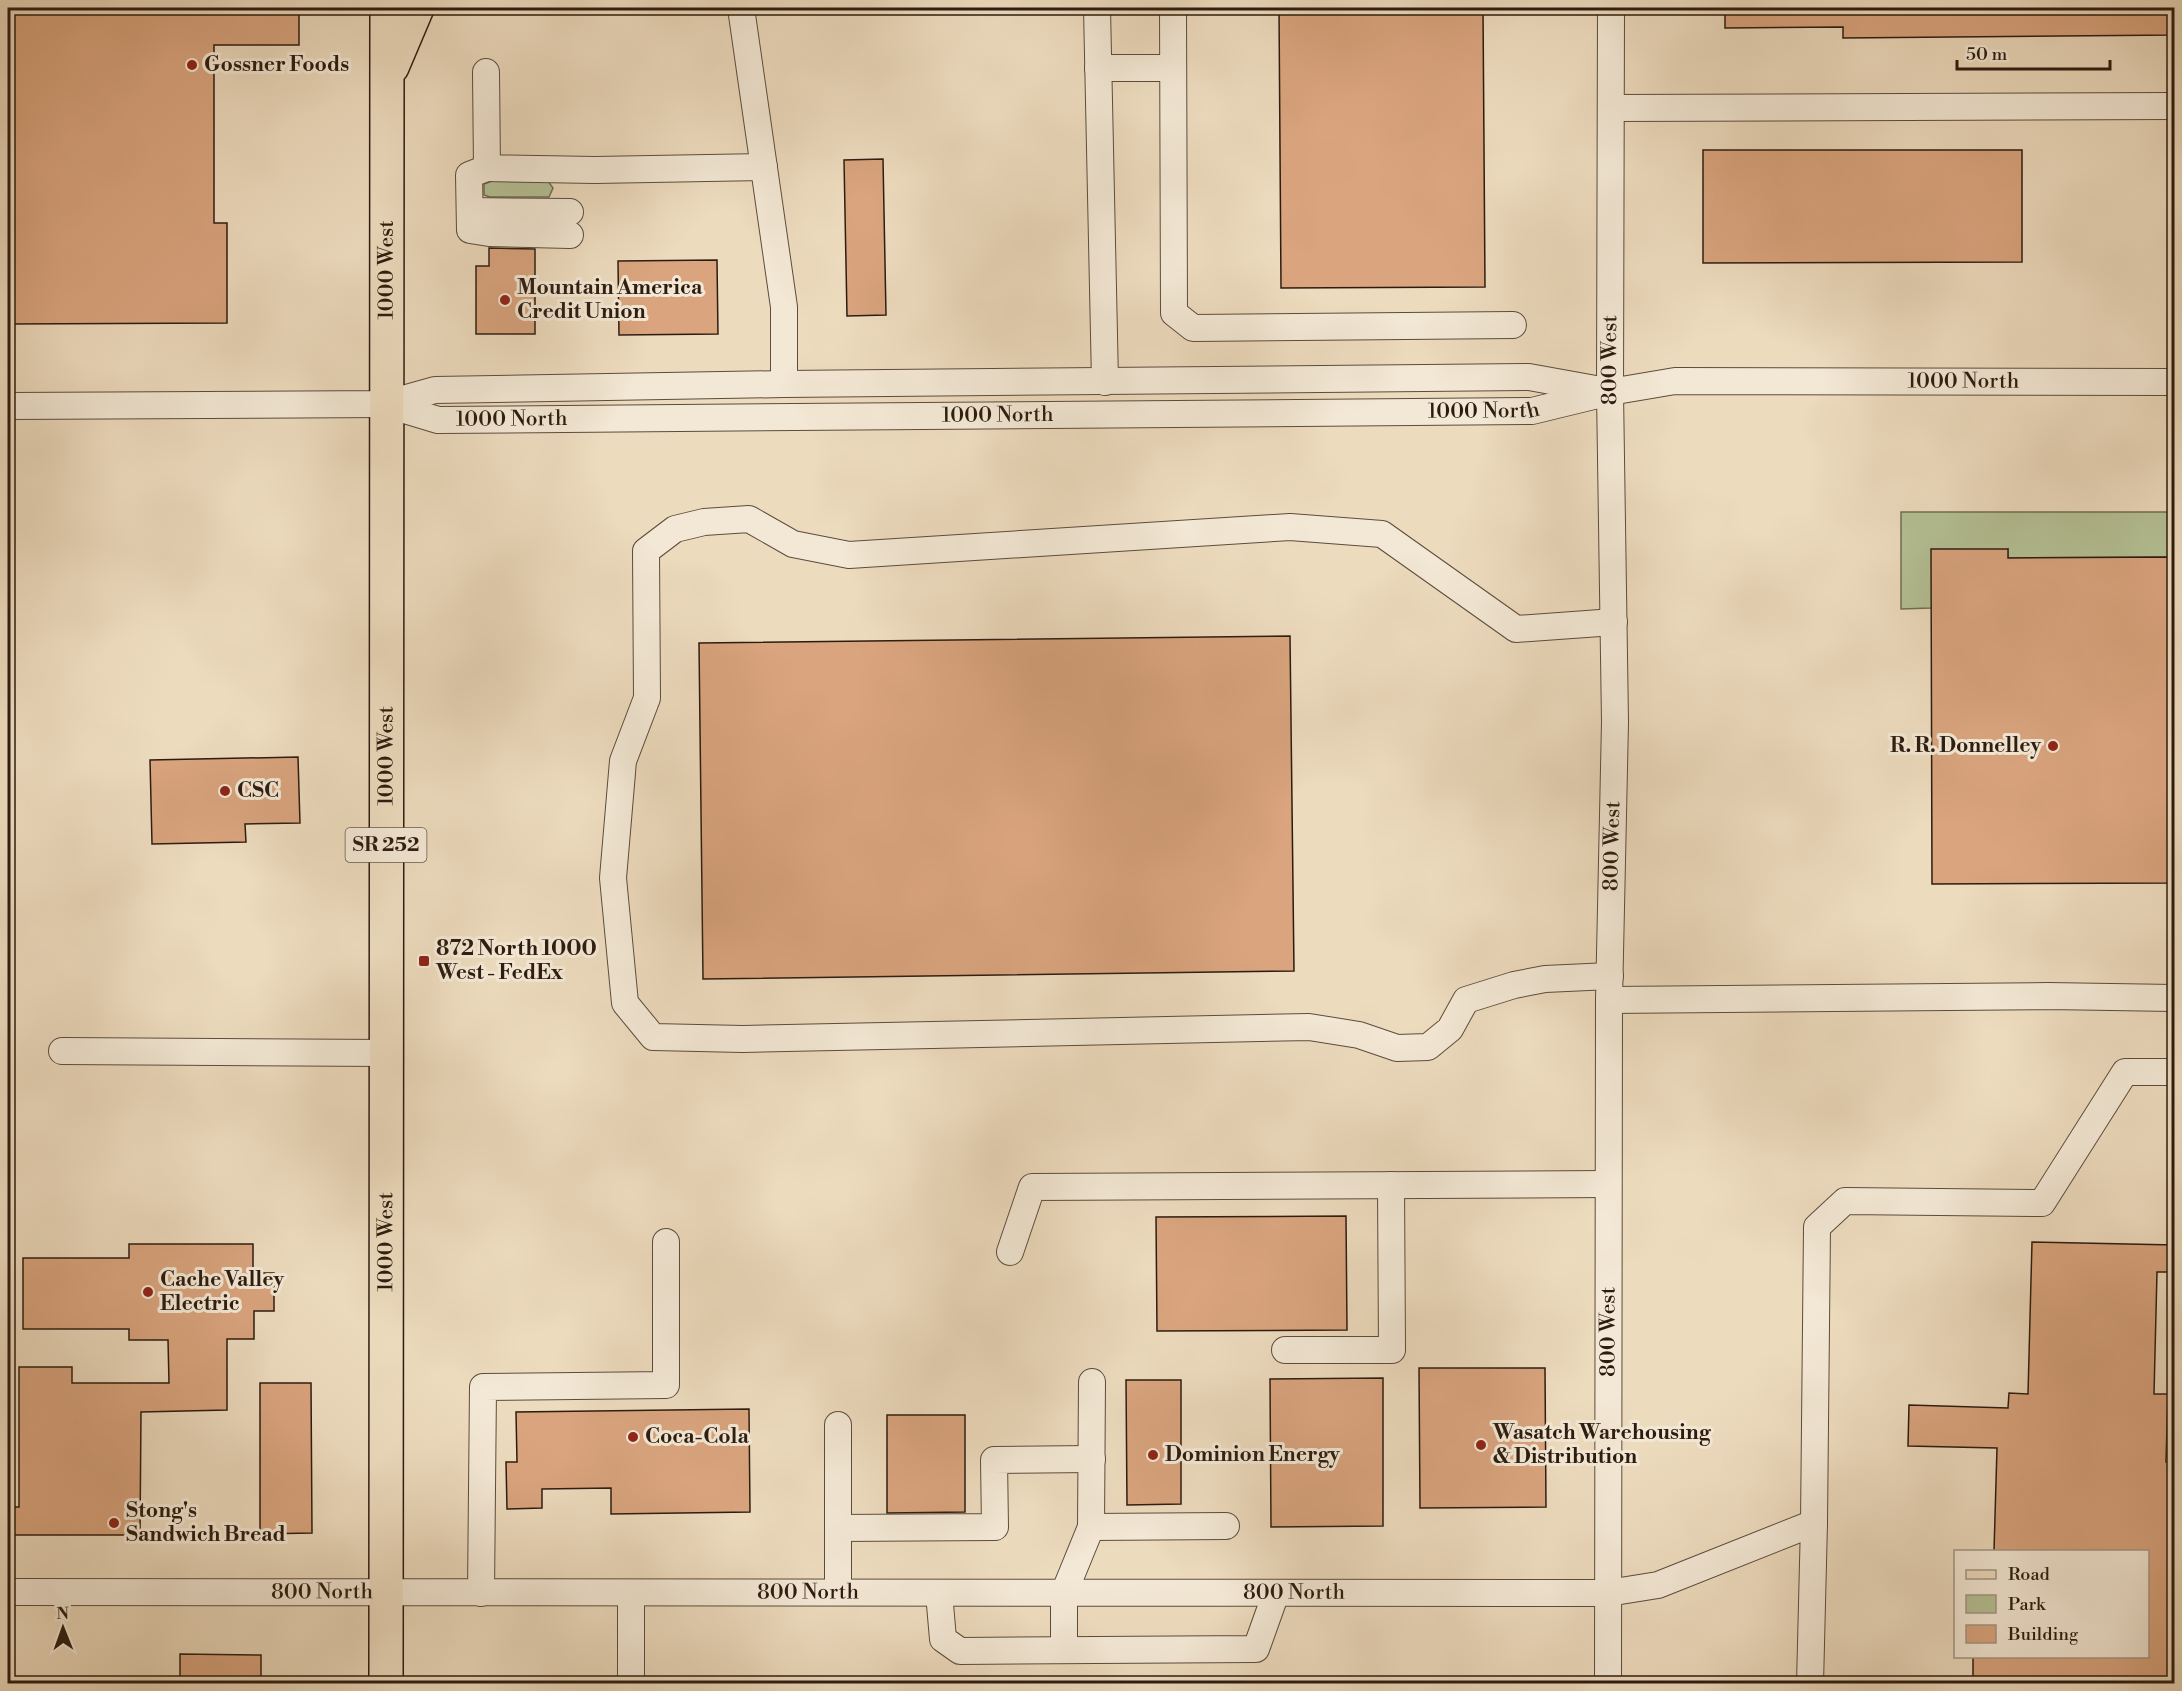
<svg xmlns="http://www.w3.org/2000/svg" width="2182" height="1691" viewBox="0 0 2182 1691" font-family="'Libre Bodoni',serif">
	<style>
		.green { fill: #b4c195; stroke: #706e52; stroke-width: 1.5 }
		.building { fill: #d9a47e; stroke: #2c1c10; stroke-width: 1.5 }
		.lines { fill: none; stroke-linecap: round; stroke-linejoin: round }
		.minor-casing { stroke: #5c4c3c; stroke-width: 28 }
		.major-casing { stroke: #2c1c10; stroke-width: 36 }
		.minor { stroke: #f3e8d5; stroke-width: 26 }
		.major { stroke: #eddbbe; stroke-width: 33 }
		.poi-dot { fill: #8f2418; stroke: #f3e8d5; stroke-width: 2 }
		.labels { text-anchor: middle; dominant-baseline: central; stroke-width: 6; stroke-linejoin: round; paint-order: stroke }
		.shield { fill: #f3e8d5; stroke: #68594b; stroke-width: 1.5 }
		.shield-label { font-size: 20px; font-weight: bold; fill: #2c1c10 }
		.poi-label { font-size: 21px; font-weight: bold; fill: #2c1c10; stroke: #f3e8d5; text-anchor: start }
		.street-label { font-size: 21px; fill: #2c1c10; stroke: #f3e8d5 }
	</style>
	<rect width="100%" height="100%" fill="#eddbbe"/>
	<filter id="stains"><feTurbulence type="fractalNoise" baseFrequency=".00333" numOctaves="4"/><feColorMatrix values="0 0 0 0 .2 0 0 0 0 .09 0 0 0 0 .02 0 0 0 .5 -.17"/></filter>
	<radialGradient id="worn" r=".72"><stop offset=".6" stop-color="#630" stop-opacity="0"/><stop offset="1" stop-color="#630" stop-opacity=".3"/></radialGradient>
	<path class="green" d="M492,181h56l5,7 -4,9h-59l-6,-2v-11z
		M1901,512h273v45l-166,1v-9l-77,59 -30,1z"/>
	<path class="building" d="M8,8h291v37h-85v178h13v100l-219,1z
		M1279,8h204l2,279 -204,1z
		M1725,8h450v27l-332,3v-11l-118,1z
		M1703,150h319v112l-319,1z
		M883,159l3,156 -39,1 -3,-156z
		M489,248l46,1v85h-59v-68h13z
		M717,260l1,74 -99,1 -1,-74z
		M1931,549h77v9l167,-1v326l-243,1z
		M1290,636l4,335 -591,8 -4,-336z
		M298,757l2,66 -55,1 1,18 -94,2 -2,-84z
		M1346,1216l1,114 -190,1 -1,-114z
		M2032,1242l143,3v27h-18l-3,122h14l-2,68h9v221h-202v-27h175v-105h-154l3,-103 -89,-2 1,-41 99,3 1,-15 19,1z
		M129,1244h124v29h21v38h-20v28h-27v71l-86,2 -1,123h-132v-28h11v-140h53v16h97l-1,-43h-39v-11h-106v-71h106z
		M1419,1368h126l1,139 -126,1z
		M1383,1378v148l-112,1 -1,-148z
		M1126,1380h55v124l-54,1z
		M260,1383h51l1,150 -52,1z
		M749,1409l1,103 -139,2v-26l-69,1v19l-35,1 -1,-47h11l-1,-50z
		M887,1415h78v97l-78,1z
		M180,1654l81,1v28h-81z"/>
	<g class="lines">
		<defs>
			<g id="minor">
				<path d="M741,8l43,299v77"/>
				<path d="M1097,8l8,374"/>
				<path d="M1173,8l1,305 19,15 320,-3"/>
				<path d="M1098,68h75"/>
				<path d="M486,72l1,96 108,2 169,-3"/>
				<path d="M1611,108l563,-2"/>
				<path d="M487,168l-18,7 1,55 19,3 81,2"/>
				<path d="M470,211l100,1"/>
				<path id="s1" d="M385,404l53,16 1094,-9 78,-19 65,-11 499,1"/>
				<path d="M8,406l377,-2 50,-14 349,-6 745,-7 72,13"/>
				<path d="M1610,976l-65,3 -31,6 -48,15 -16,29 -22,18 -31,1 -38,-13 -50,-8 -566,12 -90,-2 -28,-34 -12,-125 10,-117 24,-63 -1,-147 29,-22 29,-7 45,-3 44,25 56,11 441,-28 92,7 134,95 98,-7"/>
				<path d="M1609,1000l439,-4 126,2"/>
				<path d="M62,1051l324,2"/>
				<path d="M1010,1252l22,-65 576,-3"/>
				<path d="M1285,1350h107l-1,-165"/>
				<path d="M1091,1527l135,-1"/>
				<path d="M838,1528l157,-1 -1,-67 98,-1"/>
				<path id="s2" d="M8,1592l1600,1 50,-8 156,-62"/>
				<path d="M838,1592v-167"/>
				<path d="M481,1593l2,-206 183,-2v-143"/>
				<path d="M939,1593l4,46 17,12 296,-2 20,-56"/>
				<path d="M1064,1650v-57l27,-66 1,-145"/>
				<path d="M631,1684v-91"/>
				<path id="s3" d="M1608,1684l1,-684 6,-278 -5,-330 1,-384"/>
				<path d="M1810,1684l4,-161 3,-296 28,-26 197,2 83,-131h49"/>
			</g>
			<g id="major">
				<path d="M392,67l25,-59"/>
				<path id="s4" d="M386,1684l1,-1676"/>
			</g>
		</defs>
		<use href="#minor" class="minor-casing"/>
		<use href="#major" class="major-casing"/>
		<use href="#minor" class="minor"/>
		<use href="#major" class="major"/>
	</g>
	<g class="poi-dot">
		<circle cx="192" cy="65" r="6"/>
		<circle cx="505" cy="300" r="6"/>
		<circle cx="2053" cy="746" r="6"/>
		<circle cx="225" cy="791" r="6"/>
		<rect x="418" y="955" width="12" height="12" rx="3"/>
		<circle cx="148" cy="1292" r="6"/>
		<circle cx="633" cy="1437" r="6"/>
		<circle cx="1481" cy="1445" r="6"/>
		<circle cx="1153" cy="1455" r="6"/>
		<circle cx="114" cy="1523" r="6"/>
	</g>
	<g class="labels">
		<rect class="shield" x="345.5" y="828" width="81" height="34" rx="4.5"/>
		<g class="shield-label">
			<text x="386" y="845">SR 252</text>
		</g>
		<g class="poi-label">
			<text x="204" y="65">Gossner Foods</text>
			<text x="517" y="288">Mountain America<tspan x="517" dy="24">Credit Union</tspan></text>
			<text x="2041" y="746" text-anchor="end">R. R. Donnelley</text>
			<text x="237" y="791">CSC</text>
			<text x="436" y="949">872 North 1000<tspan x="436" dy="24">West - FedEx</tspan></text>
			<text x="160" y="1280">Cache Valley<tspan x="160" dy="24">Electric</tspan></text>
			<text x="1493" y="1433">Wasatch Warehousing<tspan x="1493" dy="24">&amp; Distribution</tspan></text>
			<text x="645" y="1437">Coca-Cola</text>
			<text x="1165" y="1455">Dominion Energy</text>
			<text x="126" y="1511">Stong's<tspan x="126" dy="24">Sandwich Bread</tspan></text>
		</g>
		<g class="street-label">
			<text stroke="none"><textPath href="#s4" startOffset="1414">1000 West</textPath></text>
			<text stroke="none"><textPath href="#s3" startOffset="1324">800 West</textPath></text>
			<text stroke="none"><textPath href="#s1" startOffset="1584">1000 North</textPath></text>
			<text stroke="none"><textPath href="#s1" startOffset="1101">1000 North</textPath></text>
			<text stroke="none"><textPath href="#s1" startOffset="615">1000 North</textPath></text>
			<text stroke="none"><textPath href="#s1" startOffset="129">1000 North</textPath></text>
			<text stroke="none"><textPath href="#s4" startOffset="928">1000 West</textPath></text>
			<text stroke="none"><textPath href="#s3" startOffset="838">800 West</textPath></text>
			<text stroke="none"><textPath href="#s4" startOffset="442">1000 West</textPath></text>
			<text stroke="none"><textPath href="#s3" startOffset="352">800 West</textPath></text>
			<text stroke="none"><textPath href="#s2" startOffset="314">800 North</textPath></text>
			<text stroke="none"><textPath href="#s2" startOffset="800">800 North</textPath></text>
			<text stroke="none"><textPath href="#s2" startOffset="1286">800 North</textPath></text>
		</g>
	</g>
	<rect width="2182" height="1691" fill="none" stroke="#eddbbe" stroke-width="30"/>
	<rect x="9" y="9" width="2164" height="1673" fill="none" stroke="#2c1c10" stroke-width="3"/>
	<rect x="15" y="15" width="2152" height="1661" fill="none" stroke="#2c1c10" stroke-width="1.5"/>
	<rect x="1954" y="1550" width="195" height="108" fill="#f3e8d5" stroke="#a39686" stroke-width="1.5"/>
	<rect x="1966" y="1570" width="30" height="9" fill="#eddbbe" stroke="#a39686" stroke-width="1.5"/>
	<text x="2008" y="1580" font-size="18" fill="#2c1c10">Road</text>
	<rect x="1966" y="1595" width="30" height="18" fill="#b4c195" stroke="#a39686" stroke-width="1.5"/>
	<text x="2008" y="1610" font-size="18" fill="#2c1c10">Park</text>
	<rect x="1966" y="1625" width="30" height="18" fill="#d9a47e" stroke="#a39686" stroke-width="1.5"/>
	<text x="2008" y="1640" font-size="18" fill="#2c1c10">Building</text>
	<g transform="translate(63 1628) rotate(359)" stroke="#f3e8d5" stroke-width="4.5" paint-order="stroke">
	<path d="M0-4.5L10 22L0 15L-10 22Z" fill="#2c1c10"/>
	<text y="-9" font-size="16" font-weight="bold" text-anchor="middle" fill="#2c1c10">N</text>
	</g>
	<path d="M1957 60v9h153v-9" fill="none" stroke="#2c1c10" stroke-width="3"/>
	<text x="1966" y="60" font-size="18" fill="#2c1c10" stroke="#f3e8d5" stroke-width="4.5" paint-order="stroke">50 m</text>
	<rect width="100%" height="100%" filter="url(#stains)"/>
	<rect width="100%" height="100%" fill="url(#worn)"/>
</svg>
